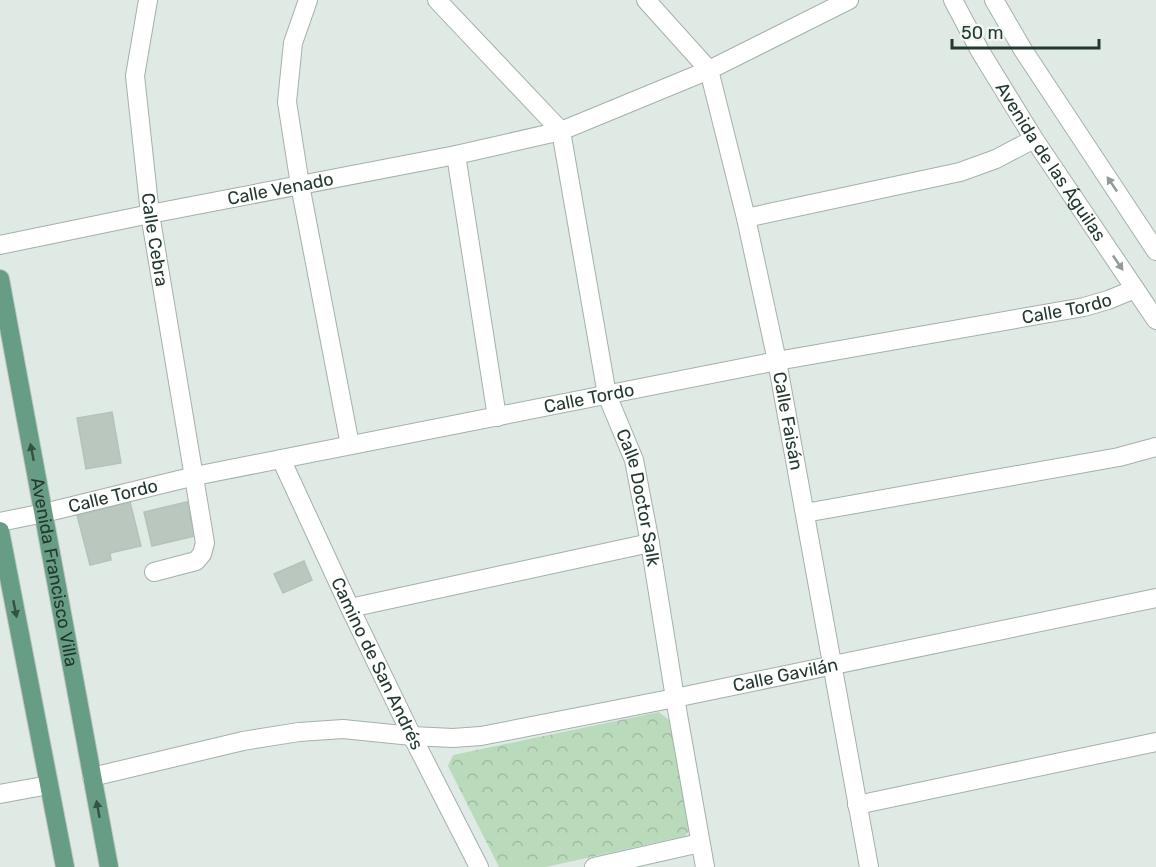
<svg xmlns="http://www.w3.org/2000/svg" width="1156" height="867" viewBox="0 0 1156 867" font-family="Rubik,sans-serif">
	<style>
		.forest { fill: url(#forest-crowns) }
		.building { fill: #b9c7bf; stroke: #b3c3b9; stroke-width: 1.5 }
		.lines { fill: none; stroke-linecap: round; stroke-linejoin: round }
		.minor-casing { stroke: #a3b1aa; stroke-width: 20 }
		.major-casing { stroke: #bdc4c0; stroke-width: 20 }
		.minor { stroke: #fff; stroke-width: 18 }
		.major { stroke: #679d84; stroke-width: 18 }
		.oneway { fill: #909c96 }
		.oneway2 { fill: #335244 }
		.labels { text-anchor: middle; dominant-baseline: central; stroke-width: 6; stroke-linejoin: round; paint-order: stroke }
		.street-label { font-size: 18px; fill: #22392e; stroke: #f0f7f2 }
	</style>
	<defs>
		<pattern id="forest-crowns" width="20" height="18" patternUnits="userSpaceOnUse" patternTransform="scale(1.5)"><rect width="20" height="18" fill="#badabc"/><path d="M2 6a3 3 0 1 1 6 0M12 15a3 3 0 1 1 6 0" fill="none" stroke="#a0bca2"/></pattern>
	</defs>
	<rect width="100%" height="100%" fill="#e0eae4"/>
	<path class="forest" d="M659,712l10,8 22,109 -6,7 -139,31h-47l-51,-101 5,-11z"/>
	<path class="building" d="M112,412l9,51 -35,6 -9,-51z
		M130,502l11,44 -31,7 1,7 -21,5 -13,-50z
		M187,502l8,34 -43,10 -8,-34z
		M304,561l8,19 -29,13 -9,-19z"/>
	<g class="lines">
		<defs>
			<g id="minor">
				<path id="s1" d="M148,0l-13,76 15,138 55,329 -3,11 -6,7 -42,11"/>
				<path d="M308,0l-15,43 -6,59 13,83 50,260"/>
				<path d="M437,0l124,131"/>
				<path id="s2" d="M646,0l63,70 37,148 31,143 92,506"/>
				<path id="s3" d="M953,0l27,51 54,88 122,181"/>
				<path d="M994,0l29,50 133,201"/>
				<path id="s4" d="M561,131l46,264 27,65 16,83 25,155 30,169"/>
				<path d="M456,155l41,262"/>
				<path d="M746,218l214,-46 36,-13 38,-20"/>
				<path id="s5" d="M0,245l150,-31 306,-59 105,-24 148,-61 140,-70"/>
				<path id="s6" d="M281,459l69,149 62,128 67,131"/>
				<path d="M805,513l314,-56 37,-10"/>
				<path id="s7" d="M0,522l44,-9 151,-37 86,-17 496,-98 307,-54 24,-7 27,-11"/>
				<path d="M350,608l300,-65"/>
				<path id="s8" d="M92,777l151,-36 56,-9 44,-3 69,7 41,2 28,-2 194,-38 481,-100"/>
				<path d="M0,794l49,-9"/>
				<path d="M857,805l299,-63"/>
				<path d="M594,867l106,-24"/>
			</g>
			<g id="major">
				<path id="s9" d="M0,279l109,588"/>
				<path d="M0,531l65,336"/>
			</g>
		</defs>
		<use href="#minor" class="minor-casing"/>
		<use href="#major" class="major-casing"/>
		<use href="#minor" class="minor"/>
		<use href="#major" class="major"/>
	</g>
	<defs><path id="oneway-solid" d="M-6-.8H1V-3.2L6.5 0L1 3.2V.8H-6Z" transform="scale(1.5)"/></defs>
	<g class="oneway">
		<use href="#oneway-solid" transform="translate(1112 184) rotate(-124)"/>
		<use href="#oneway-solid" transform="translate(1118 263) rotate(56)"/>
	</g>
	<g class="oneway2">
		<use href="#oneway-solid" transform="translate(32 452) rotate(-101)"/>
		<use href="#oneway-solid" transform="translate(15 609) rotate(79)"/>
		<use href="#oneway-solid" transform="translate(98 809) rotate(-100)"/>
	</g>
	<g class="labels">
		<g class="street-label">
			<text stroke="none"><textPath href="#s3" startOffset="189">Avenida de las Águilas</textPath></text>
			<text stroke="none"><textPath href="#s5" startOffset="286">Calle Venado</textPath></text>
			<text stroke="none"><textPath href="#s1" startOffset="242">Calle Cebra</textPath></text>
			<text stroke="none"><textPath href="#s7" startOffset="1088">Calle Tordo</textPath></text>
			<text stroke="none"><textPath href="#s7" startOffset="602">Calle Tordo</textPath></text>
			<text stroke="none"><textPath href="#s2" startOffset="454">Calle Faisán</textPath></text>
			<text stroke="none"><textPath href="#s7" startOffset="116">Calle Tordo</textPath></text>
			<text stroke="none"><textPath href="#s4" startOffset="376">Calle Doctor Salk</textPath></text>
			<text stroke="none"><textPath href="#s9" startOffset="298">Avenida Francisco Villa</textPath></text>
			<text stroke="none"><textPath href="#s6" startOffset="226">Camino de San Andrés</textPath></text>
			<text stroke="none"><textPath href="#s8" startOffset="705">Calle Gavilán</textPath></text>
		</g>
	</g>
	<path d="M952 39v9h147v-9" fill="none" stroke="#22392e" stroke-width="3"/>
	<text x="961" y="39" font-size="18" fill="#22392e" stroke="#f0f7f2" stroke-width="4.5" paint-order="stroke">50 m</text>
</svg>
